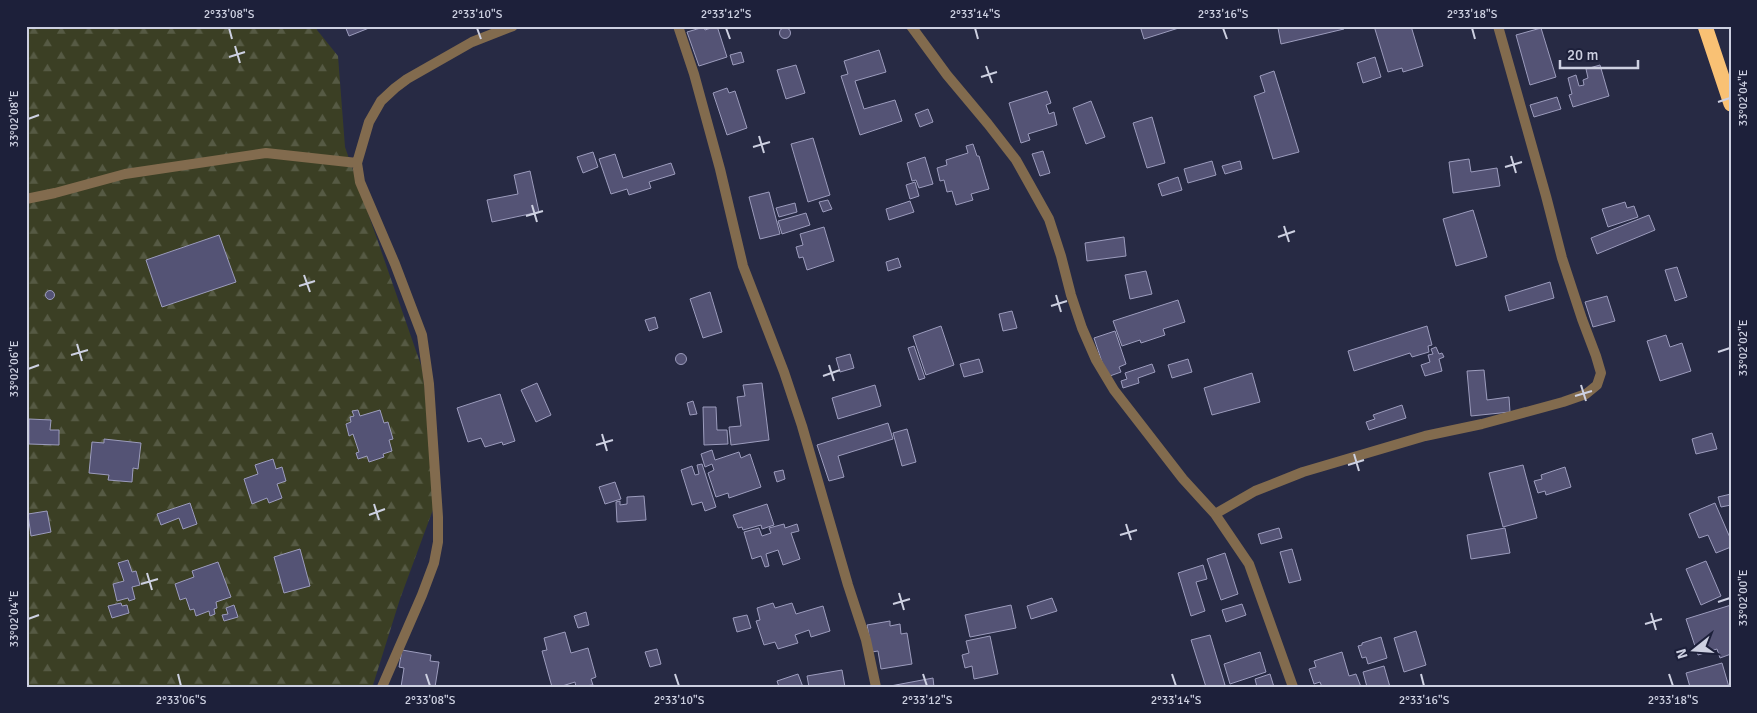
<svg xmlns="http://www.w3.org/2000/svg" width="1757" height="713" viewBox="0 0 1757 713" font-family="Signika,sans-serif">
	<style>
		.forest { fill: url(#forest-firs) }
		.building { fill: #545375; stroke: #9c9cbd }
		.lines { fill: none; stroke-linecap: round; stroke-linejoin: round }
		.street { stroke: #826b4e; stroke-width: 10 }
		.highway { stroke: #f9c174; stroke-width: 15 }
		.ticks { fill: none; stroke: #cdd0e1; stroke-width: 2 }
		.neatline { fill: none; stroke: #cdd0e1; stroke-width: 2 }
		.ticks-label { font-size: 12px; text-anchor: middle; fill: #cdd0e1 }
	</style>
	<defs>
		<pattern id="forest-firs" width="22" height="20" patternUnits="userSpaceOnUse" patternTransform="scale(1.25)"><rect width="22" height="20" fill="#3b3f24"/><path d="M5 1l3.5 6h-7zM16 11l3.5 6h-7z" fill="#565a44"/></pattern>
	</defs>
	<rect width="100%" height="100%" fill="#272a44"/>
	<path class="forest" d="M26,26h291v4l21,26 7,91 77,221 16,128 -38,103 -27,86 -3,2h-344z"/>
	<path class="building" d="M345,26h29l-25,10z
		M717,26l10,31 -28,9 -12,-34 17,-5 1,3z
		M1140,26h45l-41,13z
		M1283,26h60l1,3 -63,15 -3,-16z
		M1374,26h37l12,40 -20,6 -1,-4 -14,4z
		M779.5 33a5.5 5.5 0 1 1 11 0a5.5 5.5 0 1 1-11 0Z
		M1541,28l15,49 -26,8 -14,-50z
		M879,50l7,22 -31,9 9,28 31,-9 7,21 -42,14 -19,-59 7,-2 -4,-13z
		M741,52l3,10 -11,3 -3,-10z
		M1375,57l6,20 -18,6 -6,-20z
		M796,65l9,28 -19,6 -9,-29z
		M1600,65l9,31 -36,11 -4,-12 3,-1 -4,-16 8,-3 3,11 5,-1 -1,-5 5,-2 -2,-9z
		M1274,71l25,81 -26,7 -19,-63 11,-4 -5,-16z
		M727,88l2,5 6,-2 12,37 -20,7 -14,-42z
		M1047,91l4,12 -5,2 3,9 5,-2 3,13 -29,9 2,6 -9,3 -12,-40z
		M1557,97l4,12 -27,8 -4,-12z
		M1091,101l14,36 -19,7 -13,-36z
		M928,109l5,13 -13,5 -5,-13z
		M1152,117l13,46 -18,5 -14,-45z
		M813,138l17,57 -22,7 -17,-58z
		M973,144l4,12h2l10,33 -18,5 2,6 -17,5 -4,-14 -5,1 -3,-12 -4,1 -3,-13 10,-3 -1,-5 22,-7 -2,-7z
		M1043,151l7,22 -10,3 -8,-22z
		M593,152l5,15 -15,6 -6,-16z
		M615,154l8,24 48,-15 4,11 -26,8 2,6 -22,7 -2,-6 -16,5 -12,-35z
		M925,157l8,27 -14,4 -3,-8 -4,1 -5,-18z
		M1469,159l2,13 26,-4 3,18 -47,7 -4,-31z
		M1212,161l4,14 -28,8 -4,-14z
		M1240,161l2,8 -17,5 -3,-8z
		M530,171l9,41 -47,10 -5,-22 31,-6 -4,-19z
		M1178,177l4,13 -20,6 -4,-12z
		M915,182l4,14 -9,3 -4,-14z
		M769,192l11,42 -20,5 -11,-42z
		M828,200l4,9 -9,3 -4,-10z
		M910,201l4,11 -25,8 -3,-11z
		M1625,202l2,6 7,-2 4,11 -30,10 -6,-18z
		M795,203l2,9 -18,5 -3,-9z
		M1473,210l14,47 -31,9 -13,-47z
		M806,213l4,12 -28,9 -4,-13z
		M1649,215l6,15 -58,24 -6,-16z
		M824,227l10,34 -27,9 -4,-13 -4,1 -3,-11 7,-2 -3,-11z
		M219,235l17,47 -74,25 -16,-47z
		M1124,237l2,19 -39,5 -2,-18z
		M898,258l3,9 -13,4 -2,-9z
		M1677,267l10,30 -12,4 -10,-31z
		M1146,271l6,23 -22,5 -5,-24z
		M1550,282l4,16 -45,13 -4,-15z
		M45.5 295a4.5 4.5 0 1 1 9 0a4.5 4.5 0 1 1-9 0Z
		M710,292l12,40 -19,6 -13,-39z
		M1607,296l8,25 -22,6 -8,-25z
		M1178,300l7,22 -22,7 2,6 -24,8 -1,-3 -18,6 -9,-25z
		M1012,311l5,17 -14,3 -4,-17z
		M655,317l3,11 -9,3 -4,-11z
		M941,326l13,39 -28,10 -13,-39z
		M1427,326l5,19 -4,1 1,6 -17,5 -2,-4 -56,18 -6,-20z
		M1115,331l11,33 -7,3 2,5 -14,5 -13,-39z
		M1666,335l4,12 12,-4 9,28 -31,10 -13,-40z
		M914,346l11,32 -6,2 -11,-32z
		M1436,347l3,7 3,-1 2,4 -5,2 3,12 -17,5 -4,-11 9,-3 -2,-7 5,-1 -2,-5z
		M675.5 359a5.5 5.5 0 1 1 11 0a5.5 5.5 0 1 1-11 0Z
		M850,354l4,14 -14,4 -4,-14z
		M979,359l4,13 -19,5 -4,-13z
		M1188,359l4,13 -20,6 -4,-13z
		M1152,364l3,8 -17,6 1,5 -16,5 -2,-7 6,-2 -2,-6z
		M1484,370l3,30 22,-3 1,15 -39,4 -4,-45z
		M1252,373l8,29 -48,13 -8,-27z
		M537,383l14,32 -15,7 -15,-32z
		M762,383l7,57 -38,5 -2,-18 12,-1 -4,-29 8,-1 -2,-11z
		M875,385l6,21 -43,13 -6,-21z
		M500,394l15,47 -12,4 -1,-3 -17,5 -4,-9 -13,4 -11,-34z
		M693,401l4,13 -7,1 -3,-12z
		M1402,405l4,13 -37,12 -3,-8 9,-3 -2,-4z
		M703,407h13l1,23h10l1,14 -24,1z
		M358,410l2,6 20,-6 4,13 4,-1 5,17 -4,1 3,11 -9,3 1,3 -15,5 -2,-6 -9,3 -2,-6 3,-1 -6,-18 -4,2 -3,-12 5,-2 -1,-5 4,-1 -2,-5z
		M29,419l22,1 -1,10h9v15l-30,-1z
		M888,423l5,16 -55,17 6,21 -15,4 -12,-36z
		M907,429l9,33 -14,4 -9,-33z
		M1712,433l5,16 -21,5 -4,-15z
		M104,439l37,4 -3,26 -5,-1 -1,14 -24,-2 1,-5 -20,-2 3,-31 12,1z
		M712,450l3,10 24,-8 2,6 9,-4 11,33 -32,11 -1,-5 -12,4 -8,-24 6,-3 -2,-6 -7,3 -4,-13z
		M273,459l3,10 6,-2 4,14 -9,3 5,14 -13,5 -2,-5 -15,6 -8,-25 14,-5 -3,-9z
		M702,464l14,43 -11,4 -3,-9 -10,3 -11,-35 11,-4 3,9 4,-1 -2,-9z
		M1523,465l14,53 -34,9 -14,-54z
		M1565,467l6,20 -25,8 -1,-4 -7,2 -4,-12 8,-2 -1,-4z
		M783,470l2,9 -8,3 -3,-10z
		M615,482l6,17 -16,5 -6,-17z
		M1731,494v11l-10,2 -3,-10z
		M644,496l2,24 -29,2 -1,-20 4,-1v4l7,-1v-7z
		M190,503l7,21 -14,5 -4,-11 -18,7 -4,-11z
		M1715,503l16,37v7l-15,6 -8,-18 -9,3 -10,-24z
		M767,504l7,21 -12,4 -1,-4 -18,5 -1,-3 -4,1 -5,-13z
		M47,511l4,21 -20,4 -3,-22z
		M784,524l1,4 12,-4 2,7 -8,2 9,26 -17,6 -5,-15 -12,4 3,12 -4,1 -4,-11 -9,3 -8,-27 15,-4 3,8 9,-3 -2,-5z
		M1279,528l3,10 -21,6 -3,-10z
		M1505,528l5,25 -39,6 -4,-24z
		M300,549l10,37 -26,7 -10,-36z
		M1292,549l9,31 -12,3 -9,-31z
		M1225,553l13,41 -17,6 -14,-41z
		M128,560l4,12 4,-1 4,14 -8,2 3,12 -6,2 -1,-3 -11,3 -4,-17 11,-3 -6,-18z
		M1706,561l15,35 -20,9 -15,-36z
		M218,562l13,35 -15,5 1,6 -3,1 1,5 -5,2 -1,-5 -13,5 -2,-7 -4,1 -4,-12 -6,2 -5,-16 19,-7 -2,-6z
		M1203,565l4,14 -11,3 9,29 -14,5 -13,-43z
		M1052,598l5,13 -26,8 -4,-13z
		M121,603l1,3 5,-1 2,8 -17,5 -4,-12z
		M773,603l2,5 17,-5 4,11 27,-8 7,25 -19,6 -2,-7 -14,5 3,8 -20,6 -3,-7 -11,3 -8,-24 4,-1 -3,-12z
		M1242,604l4,11 -20,7 -4,-12z
		M234,605l4,12 -14,4 -2,-6 6,-1 -2,-6z
		M1011,605l5,23 -46,9 -5,-22z
		M1731,605v49l-11,4 -3,-9 -19,6 -12,-36z
		M586,612l3,13 -11,3 -4,-12z
		M747,615l4,13 -14,4 -4,-14z
		M890,621v5l10,-2 1,10 6,-1 5,31 -31,5 -3,-18 -6,1 -5,-27z
		M1416,631l10,34 -22,7 -10,-34z
		M565,632l6,21 17,-5 8,29 -5,2 2,6 -17,2 -1,-5 -16,5h-7l-10,-36 5,-1 -3,-12z
		M1210,635l15,50 -5,2h-14l-15,-47z
		M990,636l8,38 -24,5 -2,-13 -7,2 -3,-13 7,-2 -3,-12z
		M1381,637l6,21 -19,6 -2,-7 -4,1 -4,-12 4,-1v-2z
		M657,649l4,15 -11,3 -5,-15z
		M402,650l29,5 -1,6 9,1 -4,25h-34l3,-19 -5,-1z
		M1260,652l6,20 -36,12 -6,-20z
		M1342,652l7,24 7,-2 5,13h-39l-2,-5 -6,2 -5,-15 7,-2 -2,-6z
		M1722,663l7,24h-39l-4,-14z
		M1384,666l6,21h-23l-4,-15z
		M842,670l3,17h-36l-2,-11z
		M798,674l5,13h-24l-2,-6z
		M1270,674l4,13h-17l-2,-8z
		M933,678l1,9h-49z"/>
	<g class="lines">
		<path class="street" d="M678,26l16,48 26,95 23,97 41,106 18,54 46,159 18,55 10,47
			M911,26l36,49 41,49 28,36 33,59 12,37 10,39 11,33 14,32 18,30 69,89 32,35 34,50 44,123
			M26,199l29,-6 70,-19 141,-21 91,10
			M1215,514l40,-23 48,-19 122,-36 57,-12 81,-22 23,-8 11,-9 4,-12 -5,-17 -14,-37 -20,-61 -16,-62 -48,-170
			M382,687l40,-92 12,-32 4,-21v-25l-9,-133 -7,-49 -27,-71 -35,-82 -3,-19 12,-41 12,-21 14,-13 12,-9 65,-37 41,-16"/>
		<path class="highway" d="M1705,26l26,78"/>
	</g>
	<path class="ticks" d="M229,28l3,11M477,28l4,11M726,28l4,11M975,28l3,11M1223,28l4,11M1472,28l3,11M235,46l5,17M229,57l16,-5M986,66l6,17M981,77l16,-5M1718,102l12,-4M28,119l11,-4M759,136l5,17M753,147l17,-5M1511,156l5,17M1505,167l17,-5M532,205l5,17M526,216l17,-5M1284,226l5,16M1278,237l17,-6M304,275l6,17M299,286l16,-5M1056,295l5,17M1051,306l16,-5M77,344l5,17M1718,352l12,-4M71,355l17,-5M829,365l5,16M28,369l11,-4M823,376l17,-6M1581,385l5,16M1575,396l17,-5M602,434l5,17M596,445l17,-5M1354,454l5,17M1348,465l16,-5M374,504l5,16M369,515l16,-6M1126,524l5,16M1120,535l17,-5M147,573l5,17M141,584l17,-5M899,593l5,17M1718,602l12,-4M893,604l17,-5M1651,613l5,17M28,619l11,-4M1645,624l17,-5M178,674l3,12M426,674l4,12M675,674l4,12M923,674l4,12M1172,674l4,12M1421,674l3,12M1669,674l4,12"/>
	<rect width="1757" height="713" fill="none" stroke="#1d203a" stroke-width="55"/>
	<g transform="translate(1694 650) rotate(253)" stroke="#1d203a" stroke-width="4" paint-order="stroke">
	<path d="M0-4L9 19L0 12L-9 19Z" fill="#cdd0e1"/>
	<text y="-8" font-size="14" font-weight="bold" text-anchor="middle" fill="#cdd0e1">N</text>
	</g>
	<path d="M1560 60v8h78v-8" fill="none" stroke="#cdd0e1" stroke-width="2.5"/>
	<text x="1567" y="60" font-size="15" fill="#cdd0e1" stroke="#1d203a" stroke-width="4" paint-order="stroke">20 m</text>
	<rect x="28" y="28" width="1702" height="658" class="neatline"/>
	<g class="ticks-label">
		<text x="229" y="18">2°33'08"S</text>
		<text x="477" y="18">2°33'10"S</text>
		<text x="726" y="18">2°33'12"S</text>
		<text x="975" y="18">2°33'14"S</text>
		<text x="1223" y="18">2°33'16"S</text>
		<text x="1472" y="18">2°33'18"S</text>
		<text transform="translate(1743 98) rotate(-90)" y="4">33°02'04"E</text>
		<text transform="translate(14 119) rotate(-90)" y="4">33°02'08"E</text>
		<text transform="translate(1743 348) rotate(-90)" y="4">33°02'02"E</text>
		<text transform="translate(14 369) rotate(-90)" y="4">33°02'06"E</text>
		<text transform="translate(1743 598) rotate(-90)" y="4">33°02'00"E</text>
		<text transform="translate(14 619) rotate(-90)" y="4">33°02'04"E</text>
		<text x="181" y="704">2°33'06"S</text>
		<text x="430" y="704">2°33'08"S</text>
		<text x="679" y="704">2°33'10"S</text>
		<text x="927" y="704">2°33'12"S</text>
		<text x="1176" y="704">2°33'14"S</text>
		<text x="1424" y="704">2°33'16"S</text>
		<text x="1673" y="704">2°33'18"S</text>
	</g>
</svg>
